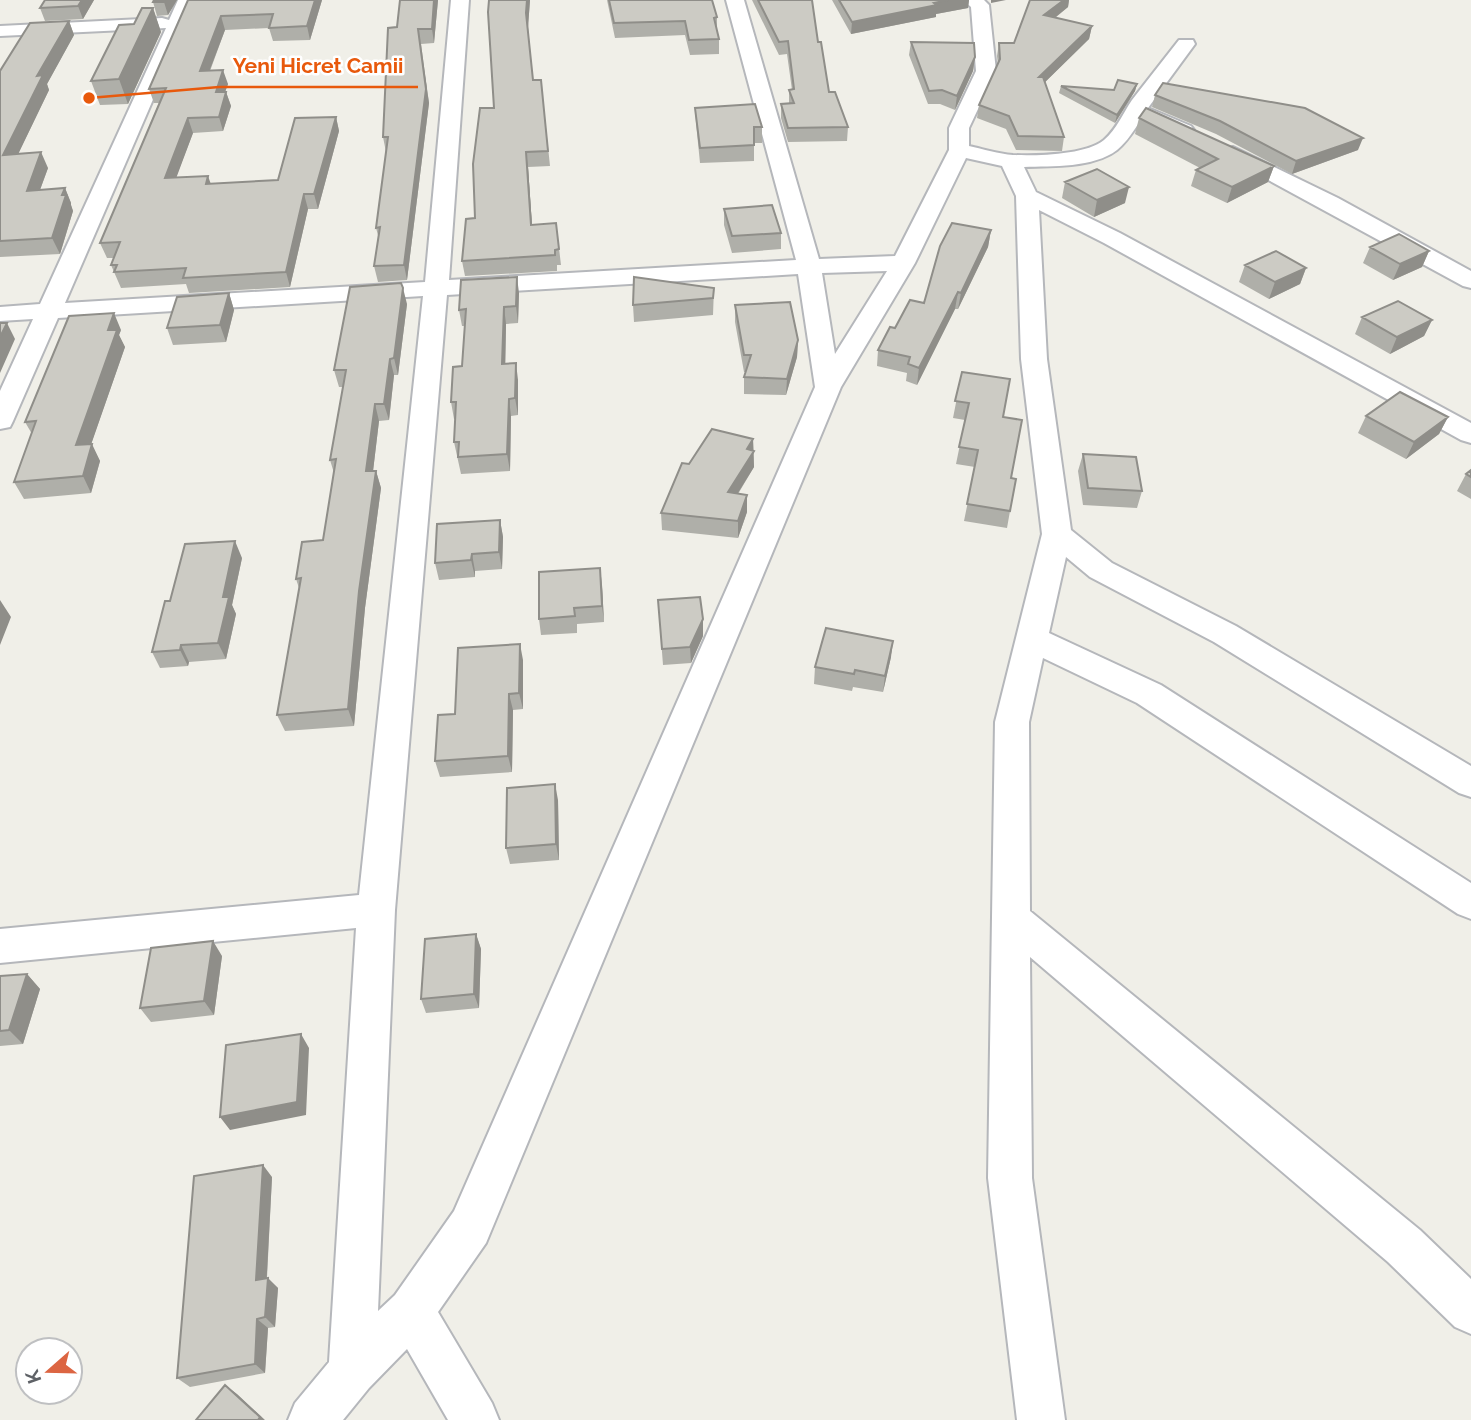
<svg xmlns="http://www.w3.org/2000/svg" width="1471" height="1420" viewBox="0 0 1471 1420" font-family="Raleway,sans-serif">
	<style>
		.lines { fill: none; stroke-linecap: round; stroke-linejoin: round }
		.minor-casing { stroke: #b5b7bb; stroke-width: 4 }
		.minor { fill: #fff; fill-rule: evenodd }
		.wall { fill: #afafa9 }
		.shaded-wall { fill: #8f8e89 }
		.building { fill: #cccbc4; stroke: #8f8e89; stroke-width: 2 }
		.leader { fill: none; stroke: #e8590c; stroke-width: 2.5 }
		.callout-dot { fill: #e8590c; stroke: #fff; stroke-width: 2.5 }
		.callout-label { font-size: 21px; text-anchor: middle; font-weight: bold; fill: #e8590c; stroke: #fff; stroke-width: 5; stroke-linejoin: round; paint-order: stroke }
	</style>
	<rect width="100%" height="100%" fill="#f0efe8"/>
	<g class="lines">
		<defs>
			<path id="minor" d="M178,0h18l-131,303 360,-21 26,-282h18l-20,280 347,-20 -70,-260h18l75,259 76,-3 54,-106v-22l27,-57 -5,-64 -8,-7h21l5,5 7,66 -27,57v18c14,3 30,8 44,9 23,1 73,0 91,-15 13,-11 19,-27 28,-40l47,-60h14l2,4 -47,64 43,18 3,4 -3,4h-14l-36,-14c-7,10 -14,22 -24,30 -23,18 -65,16 -93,17l12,25 84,41 351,190v20l-10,-3 -357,-197 -65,-33 8,149 24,171 41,33 124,63 235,140v31l-12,-4 -245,-151 -124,-65 -24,-20 -17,76 112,52 310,198v36l-13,-5 -321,-211 -94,-45 -14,64 1,189 390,319 51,49v55l-16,-7 -67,-65 -358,-305 2,221 33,242h-48l-29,-242 7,-456 47,-188 -21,-175 -5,-163 -14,-30 -36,-8 -51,105 -74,124 -355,856 -48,69 54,91 7,17h-51l-41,-71 -38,39 -26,32h-55l7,-17 34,-41 27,-434 -356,35v-34l359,-34 64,-599 -365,22 -45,103 -3,6 -10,2v-38l33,-72 -33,2v-14l40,-3 126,-276 -166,8v-10l162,-8 7,2zM887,271l-52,83 -13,-81zM798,274l17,113 -361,824 -59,84 -17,16 17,-401 52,-615z
				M1233,147l105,51 133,73v17l-8,-2 -237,-129 -3,-4 3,-4z"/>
		</defs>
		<use href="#minor" class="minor-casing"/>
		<use href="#minor" class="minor"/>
	</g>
	<path class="wall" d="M45,0h49l-11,19 -38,2 -5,-13z
		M177,0l-9,15 -11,1 -4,-14z
		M188,0h134l-12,40 -37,1 -4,-13 -44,2 -15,41 18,13 -3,8h1l5,14 -8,25 -30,2 -17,44 35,7 67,-4 58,-63 3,14 -21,78h-10l-18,78 -101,6 -3,-9 -65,4 -10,-23 3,-7h-7l-7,-15 59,-140h-5l-5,-14z
		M400,0h38l-4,43 -13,1 8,59 -22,177 -29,2 -4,-16 5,-27 -3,-11 10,-76 -3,-15z
		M489,0h41l-2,27 5,53h8l9,86 -22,1 4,58 24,-2 5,42h-4v6l-92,5 -3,-15 13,-43 19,-110z
		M607,0h105l5,17v13l2,9v15l-29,1 -5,-20 -70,3z
		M752,0h60l6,42 11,50 19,35 -1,14 -59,1 -7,-24v-14h8v-14h3l-5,-36 -8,1z
		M832,0h137l-1,8 -32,6v3l-85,17z
		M1030,0h39l-1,7 -13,11 37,8 -3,13 -45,44 20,54 -2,14 -46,-1 -10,-21 -29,-11 2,-13 19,-40 -1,-9 2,-13h15z
		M153,8l8,24 -33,72 -28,1 -9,-24 43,-57z
		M69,21l5,14 -27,49 2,6 -31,64 30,14 -8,22 25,-2 6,15v2l2,6 -13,43 -60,3v-186z
		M911,42l64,15 -2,14 -18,39 -15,-6h-12l-19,-49z
		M1137,84l-2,7 -20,32 -56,-30 2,-7 53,4z
		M1155,95l203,55 -66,24 -76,-40 -64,-27z
		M695,108l67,19v16h-8v18l-54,2 -4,-40z
		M1139,118l135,48 -6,16 -41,21 -36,-17 5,-16 4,-2 -65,-34z
		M1065,182l60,21 -31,14 -32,-19z
		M724,209l57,24v16l-49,4 -8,-28z
		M991,230l-3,17 -30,62h-3l-38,76 -11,-4 1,-8 -30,-7 1,-16 17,-22 29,-25z
		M1370,247l59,4 -7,16 -29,13 -30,-17z
		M1245,265l61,3 -6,16 -31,15 -30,-17z
		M714,288l-1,27 -79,7 -1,-17z
		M229,293l5,17 -8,32 -53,3 -6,-17z
		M519,293l-1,30 -12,1 -1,40 13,16v35l-7,1 -1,55 -49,3 -7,-32 1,-23h-1l-3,-17 11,-36 3,-40h-3l-3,-16z
		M407,304l-9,71h-4l-5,45 -10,1 -6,50h3l5,17 -16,120 -11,118 -69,5 -8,-16 22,-127 -3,-9 27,-39 11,-67 -4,-13 13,-73h-4l-5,-17z
		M735,305l63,35 -1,17 -11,38 -42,-1v-17l2,-5h-2l-9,-50z
		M1362,317l70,3 -8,16 -34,18 -35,-20z
		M121,330l-2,5 6,12 -34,97 9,17 -9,32 -67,6 -10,-17 18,-48 -7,-12z
		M962,372l41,45 8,61 -1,33 -3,17 -43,-7 11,-54 -19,-3 9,-44 -12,-2z
		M1366,416l82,1 -9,17 -33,25 -48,-26z
		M753,439l1,28 -16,27 9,18 -9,26 -76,-8 -1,-17 28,-49z
		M1083,454l59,37 -5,17 -54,-3 -5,-34z
		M1471,470v29l-14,-8 9,-17z
		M500,520l3,17 -1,32 -27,2v6l-36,3 -4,-17z
		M242,558l-10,47 4,9 -10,45 -37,3 -1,4 -28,2 -8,-16 18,-51z
		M602,585l2,37 -27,2v9l-36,2 -2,-16z
		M658,600l45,19v17l-12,27 -28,2z
		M891,657l-8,35 -30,-5 -1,4 -38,-7 1,-17z
		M523,660v49l-10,1 -1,62 -72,5 -5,-16 20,-47z
		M558,800l1,60 -49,4 -4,-16z
		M476,934l5,15 -2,59 -53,5 -5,-14z
		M222,956l-8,59 -63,7 -11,-14z
		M27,974l13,15 -17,55 -23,2v-70z
		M272,1177l-5,101 11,10 -3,39 -7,1 -3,45 -75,14 -13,-9z"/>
	<path class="shaded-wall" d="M82,0h12l-11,19 -5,-13z
		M165,0h12l-9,15 -4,-13z
		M315,0h7l-12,40 -3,-14z
		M434,0h4l-4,43 -2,-14z
		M527,0h3l-2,27 -2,-14z
		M948,0h21l-1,8 -32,6v3l-85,17 1,-12z
		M991,0h15l-15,3z
		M1064,0h5l-1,7 -26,21 2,-13z
		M153,8l8,24 -33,72 -9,-25z
		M221,16l4,14 -21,55 -4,-14z
		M69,21l5,14 -27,49 2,6 -39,81 -7,-16 34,-79z
		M1092,26l-3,13 -52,51 2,-13z
		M418,29l11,74 -22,177 -3,-15z
		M975,57l-2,14 -18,39 2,-14z
		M223,70l5,14 -8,22 -4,-14z
		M1137,84l-2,7 -20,32 2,-8z
		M226,92l5,14 -8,25 -4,-14z
		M336,117l3,14 -21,78 -4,-15z
		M188,118l5,15 -22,59 -6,-14z
		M1363,138l-5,12 -66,24 4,-13z
		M41,152l7,16 -14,38 -7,-15z
		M526,152l2,15 5,74 -2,-16z
		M1274,166l-6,16 -41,21 5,-16z
		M208,176l5,14 -7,-6z
		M1129,187l-4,16 -31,14 3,-17z
		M65,188l6,15v2l2,6 -13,43 -8,-16z
		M304,194l4,15 -18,78 -4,-15z
		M991,230l-3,17 -30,62 3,-16z
		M1429,251l-7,16 -29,13 7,-16z
		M1306,268l-6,16 -31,15 6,-17z
		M517,277l2,16 -1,30 -2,-17z
		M403,288l4,16 -9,71 -4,-17z
		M958,292l-3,17 -38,76 2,-17z
		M229,293l5,17 -8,32 -6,-17z
		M504,307l2,17 -1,57 -3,-17z
		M114,313l7,17 -2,5 6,12 -40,115 -9,-17 32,-115z
		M1432,320l-8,16 -34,18 7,-17z
		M7,323l8,16 -15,34v-36z
		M798,340l-1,17 -11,38 1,-16z
		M390,359l4,16 -5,45 -5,-16z
		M516,363l2,17v35l-3,-17z
		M509,399l2,17 -1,55 -3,-17z
		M375,404l4,17 -8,67 -5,-17z
		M1448,417l-9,17 -33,25 8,-17z
		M753,439l1,28 -26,42v-17l19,-43z
		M92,444l8,17 -9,32 -8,-17z
		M376,471l5,17 -16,120 -11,118 -6,-17 11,-118z
		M747,495v17l-9,26v-17z
		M500,520l3,17 -1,32 -3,-17z
		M235,541l7,17 -10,47 4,9 -10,45 -8,-16 5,-46z
		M472,554l3,17v6l-4,-17z
		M600,568l2,17 2,37 -2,-16z
		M0,600l11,17 -11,28z
		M703,619v17l-12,27 -1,-16z
		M893,641l-2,16 -8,35 2,-16z
		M520,644l3,16v49l-4,-16z
		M181,645l8,17 -1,4 -8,-16z
		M509,694l4,16 -1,62 -4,-16z
		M555,784l3,16 1,60 -3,-16z
		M476,934l5,15 -2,59 -5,-14z
		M213,941l9,15 -8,59 -10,-14z
		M27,974l13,15 -17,55 -14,-14z
		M301,1034l8,14 -3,67 -76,15 -10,-13z
		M263,1165l9,12 -6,114 -10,-11z
		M268,1278l10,10 -3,39 -10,-10z
		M257,1319l11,9 -3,45 -10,-9z
		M225,1385l12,9 28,26h-7z"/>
	<path class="building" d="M45,0h37l-4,6 -38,2z
		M154,0h11l-1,2h-11z
		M188,0h127l-8,26 -38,2 4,-14 -52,2 -21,55 23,-1 -7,22h10l-7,25 -31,1 -23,60 43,-2 -2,8 72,-4 17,-62 41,-1 -22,77h-10l-18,78 -103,6 3,-10 -72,4 3,-7h-6l9,-23 -20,1 66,-155 -17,1z
		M400,0h34l-2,29h-14l8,60 -22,176 -30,1 6,-39 -4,1 12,-91h-5l5,-109 9,-1z
		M489,0h38l-1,13 7,67h8l7,71 -22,1 5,73 25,-2 3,26 -4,1v5l-93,6 4,-42 9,-1 -2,-54 7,-56h14l-6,-96z
		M609,0h103l5,17 -3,1 5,21 -30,1 -4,-19 -71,2z
		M758,0h54l6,42h3l8,50h6l13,35 -60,1 -7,-24 13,-1 -5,-13 5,-1 -6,-48 -9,1z
		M839,0h109l-14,3 3,2 -85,17z
		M1030,0h34l-20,15 48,11 -53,51h4l21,60 -46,-1 -9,-20 -30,-11 21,-46 -1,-16h15z
		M142,8h11l-34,71 -28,2 28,-56 15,-1z
		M69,21l-32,55 6,-1 -40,80 38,-3 -14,39 38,-3 -3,7h4l-14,43 -52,3v-170l30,-48z
		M911,42l63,1 1,14 -18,39 -15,-6 -13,1z
		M1118,80l19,4 -20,31 -56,-29 53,4z
		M1163,83l142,25 58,30 -67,23 -76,-40 -65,-26z
		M755,104l7,23h-8v18l-54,3 -5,-40z
		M1146,108l128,58 -42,21 -36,-17 22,-11 -79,-41z
		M1097,169l32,18 -32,13 -32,-18z
		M772,205l9,28 -49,3 -8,-27z
		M952,223l39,7 -30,63 -3,-1 -39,76 -11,-4 2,-7 -32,-7 12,-23 5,1 15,-28 14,3 16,-57z
		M1399,234l30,17 -29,13 -30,-17z
		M1276,251l30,17 -31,14 -30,-17z
		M517,277l-1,29 -12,1 -2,57 14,-1 -1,35 -6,1 -2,55 -49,3 1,-15h-5l2,-40h-5l2,-35 9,-1 4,-57 -7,1 2,-30z
		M634,277l80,11 -1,10 -80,7z
		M401,283l2,5 -9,70 -4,1 -6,45h-9l-9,67h10l-17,120 -11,118 -71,6 24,-137 -5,1 6,-37 21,-2 13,-81 -6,1 16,-90h-12l16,-83z
		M229,293l-9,32 -53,3 10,-31z
		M1398,301l34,19 -35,17 -35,-20z
		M790,302l8,38 -11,39 -43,-2 7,-22h-7l-9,-50z
		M114,313l-6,17h9l-41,115 16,-1 -9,32 -69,6 22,-61 -11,1 44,-106z
		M0,323h7l-7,14z
		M962,372l48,7 -7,38 19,3 -11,58 5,1 -6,32 -43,-7 11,-54 -19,-3 10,-44 -14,-2z
		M1400,392l48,25 -34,25 -48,-26z
		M712,429l41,10 -6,10 7,2 -26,41 19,3 -9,26 -77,-8 21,-50 7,1z
		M1083,454l53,3 6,34 -54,-3z
		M1471,470v7l-5,-3z
		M500,520l-1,32 -27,2 -1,6 -36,3 2,-39z
		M235,541l-12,56h6l-11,46 -37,2 -1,5 -28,2 13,-51h5l15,-57z
		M600,568l2,38 -28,2 1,8 -36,3v-47z
		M700,597l3,22 -13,28 -28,2 -4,-49z
		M826,628l67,13 -8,35 -30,-6 -1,4 -39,-7z
		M520,644l-1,49 -10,1 -1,62 -73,5 3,-46 17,-1 3,-66z
		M555,784l1,60 -50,4 1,-60z
		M476,934l-2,60 -53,5 4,-60z
		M213,941l-9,60 -64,7 11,-60z
		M27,974l-18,56 -9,1v-55z
		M301,1034l-4,68 -77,15 6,-72z
		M263,1165l-7,115 12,-2 -3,39 -8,2 -2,45 -78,14 17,-202z
		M225,1385l35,32 -2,3h-62z"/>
	<path class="leader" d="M89 98L219 87H418"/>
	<circle class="callout-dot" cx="89" cy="98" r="7"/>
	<g class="callout-label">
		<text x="318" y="73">Yeni Hicret Camii</text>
	</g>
	<g transform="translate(49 1371) rotate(250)"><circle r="33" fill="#ffffff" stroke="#bfc0c2" stroke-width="2"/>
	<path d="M0-5L12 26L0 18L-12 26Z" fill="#dc6542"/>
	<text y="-10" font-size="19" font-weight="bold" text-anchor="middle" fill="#5f6267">K</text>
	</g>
</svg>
